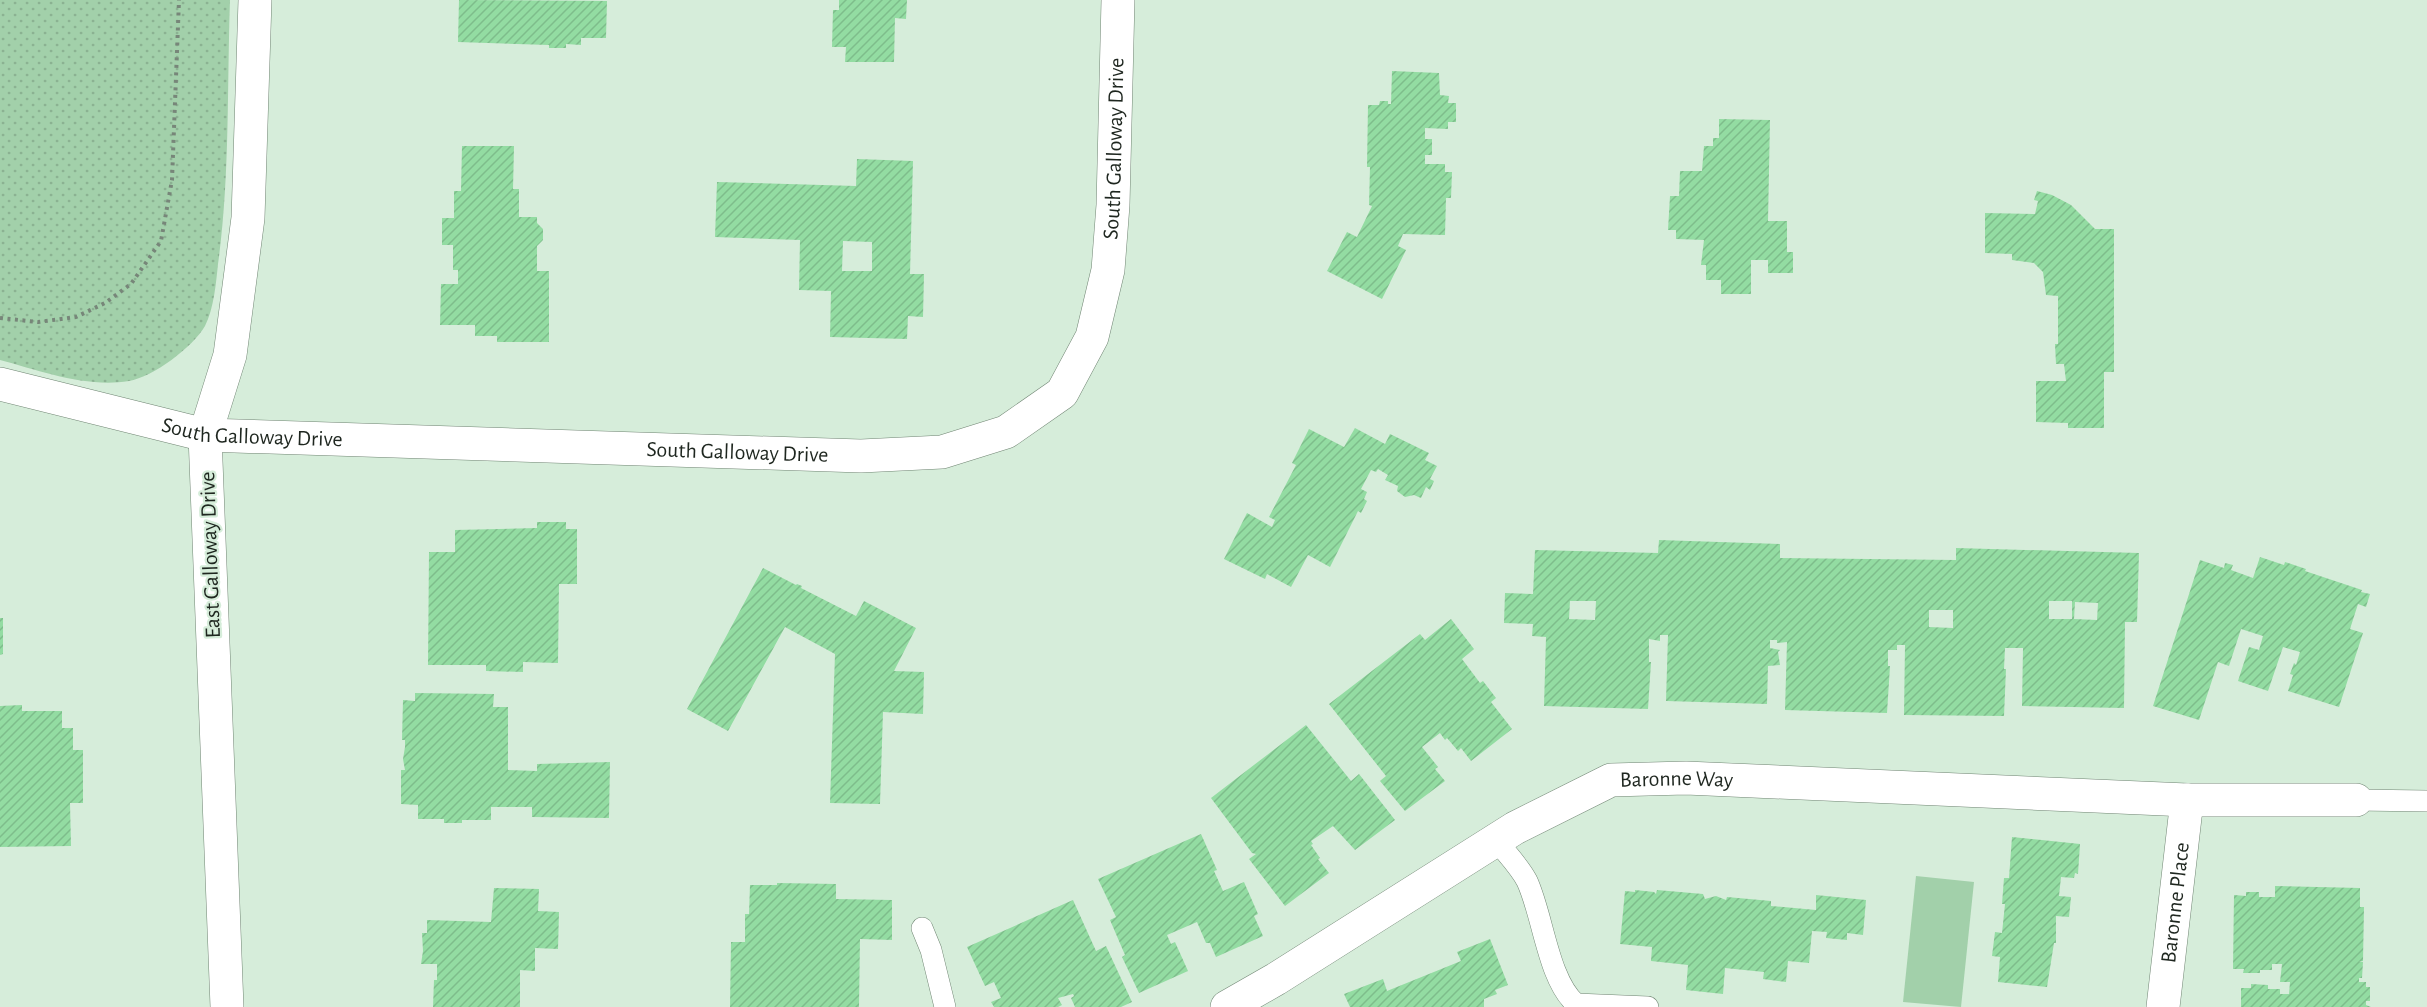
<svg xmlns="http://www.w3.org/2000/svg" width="2427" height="1007" viewBox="0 0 2427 1007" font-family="'Alegreya Sans',sans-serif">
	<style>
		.grass { fill: url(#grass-dots) }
		.garden { fill: #a2d0aa }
		.building { fill: url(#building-hatch); fill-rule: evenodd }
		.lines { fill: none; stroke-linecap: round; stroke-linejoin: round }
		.service-casing { stroke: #708573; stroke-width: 22 }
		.minor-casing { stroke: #708573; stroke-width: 34 }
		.path { stroke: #778679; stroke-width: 4; stroke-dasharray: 3 4.5; stroke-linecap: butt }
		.service { stroke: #fff; stroke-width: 21 }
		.minor { stroke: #fff; stroke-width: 33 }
		.labels { text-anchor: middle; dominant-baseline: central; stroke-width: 4.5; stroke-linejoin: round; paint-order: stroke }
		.street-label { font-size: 22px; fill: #1e261f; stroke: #d6edda }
	</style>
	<defs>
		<pattern id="grass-dots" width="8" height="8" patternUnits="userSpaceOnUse" patternTransform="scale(1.5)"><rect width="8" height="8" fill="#a2d0aa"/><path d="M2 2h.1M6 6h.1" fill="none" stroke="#8bb292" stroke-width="1.8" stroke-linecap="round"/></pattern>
		<pattern id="building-hatch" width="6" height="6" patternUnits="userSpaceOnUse" patternTransform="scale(1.5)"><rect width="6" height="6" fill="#93dca2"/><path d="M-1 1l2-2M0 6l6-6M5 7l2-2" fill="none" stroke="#7ebd8b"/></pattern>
	</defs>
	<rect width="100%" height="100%" fill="#d6edda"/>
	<path class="grass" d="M0,0h230c-3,86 0,179 -12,264 -2,19 -4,44 -13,62 -12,21 -52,51 -76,55 -43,7 -88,-10 -129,-21z"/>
	<path class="garden" d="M1916,876l58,6 -13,125 -58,-5z"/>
	<path class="building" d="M459,0l148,1 -1,37h-25v7l-15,-1v4h-17v-3l-91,-3z
		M839,0h68l-1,19 -11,-1 -1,44h-49l1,-15h-14l1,-37h6z
		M1392,71l47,2 1,22 9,1 -1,7h8v19h-8v7l-23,-1v11h7v16h-7v9h20v8h7l-1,26h-5l-1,37 -42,-1 -5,12 8,4 -24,49 -55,-28 20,-39 10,5 15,-31 -3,-1 1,-38h-3l1,-62h11l1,-4h8v3h3z
		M1719,119l51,1 -2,101h19v31h6v21h-25v-13h-17v34h-30v-14h-15v-15h-5l3,-25 -28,-1v-9h-8l2,-34h9l1,-25h22l2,-25h9v-8h6z
		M462,146h52l-1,43h6v28h18v6l6,6v11l-6,6v25h12v71h-52v-6h-22v-11h-35l1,-41h17v-14h-5v-25h-11v-27h12v-27h7z
		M857,159l56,2 -3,113h14l-1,43 -15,-1 -1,23 -77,-2 1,-46 -32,-1 1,-50 -85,-3 2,-55 139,4zM843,241l29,1v29h-30z
		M2037,191l15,4 19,10 24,24h19v143h-10v56h-36v-5l-32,-1v-41h30l-2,-17h-8l-1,-20h3v-48l-12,-1 -3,-23 -9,-9 -22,-3v-6l-27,-1v-40l50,1 3,-13 -4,-1z
		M1355,428l30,16 5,-10 39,19 -4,7 12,6 -7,13 4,2 -4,9 -4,-3 -5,11 -7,-3 -9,2 -8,-6 1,-5 -13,-6 3,-5 -10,-6 -2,3 -5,-2 -10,19 6,3 -3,7 3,2 -6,12 -3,-2 -28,56 -22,-12 -17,32 -24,-13 -2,5 -41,-20 23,-46 25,14 3,-7 -6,-3 27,-52 -4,-2 17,-34 35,18z
		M537,522h29v7h11v55h-18l-1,79 -35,-1v10l-37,-1v-6h-58l1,-113h26v-22l82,-2z
		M1659,540l121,4v14l176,2v-12l183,5 -2,69h-12l-1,86 -102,-2 1,-58h-18l-1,21h2l-2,47 -100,-1 1,-70h-8v5h-9v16h2l-3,47 -102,-3 2,-68 -10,1v-3h-7v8l10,2 -2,2 2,13 -12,1 -1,38 -101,-3 2,-66h-8v6l-11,-2v23h2l-3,47 -104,-3 2,-69 -14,-1 1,-12 -29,-1 1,-30 28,1 2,-44 123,3zM1570,601h26l-1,19 -26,-1zM2049,601h23v18h-23zM2075,602l23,1 -1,17 -23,-1zM1929,610h24v18l-24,-1z
		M2260,557l24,8 1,-3 21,7 -1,2 57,19 -1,2 9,2 -4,13 -8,-3 -8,25 13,4 -24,74 -51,-16 5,-16 -3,-1 4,-11 2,2 4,-13 -17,-5 -15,44 -30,-10 11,-34 10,3 4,-14 -22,-7 -12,37 -11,-4 -19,58 -46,-14 47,-146 24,8 1,-5 8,2 -2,5 22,8z
		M763,568l33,17 1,-1 5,2 -1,2 55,28 8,-15 52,27 -22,43 30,1 -1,42 -40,-2 -3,92 -50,-1 5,-149 -50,-27 -57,104 -41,-22z
		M0,618h3v36l-3,1z
		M1451,619l23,30 -12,10 18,24 3,-2 13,17 -5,4 21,27 -41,32 -10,-13 -3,3 -11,-13 -2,2 -5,-7 -18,14 16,20 -3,2 10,12 -40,30 -25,-30 6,-5 -57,-72 91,-70 5,6z
		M415,693l79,1 -1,13h15v63l29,1v-7l73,-2 -1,56 -77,-1v-10h-41v13h-29v3h-18v-4h-26v-14l-17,-1v-34h4l-2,-11 2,-12v-7h-3l1,-40 12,1z
		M22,705v6h40v17h11v22h10v53h-13l1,43 -71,1v-141z
		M1306,725l45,56 8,-7 36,46 -40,30 -22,-24 -22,15 2,3 -2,1 9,13 -2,1 11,14 -44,33 -36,-47 7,-5 -4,-1 -41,-55z
		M1201,834l16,36 -3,1 9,20 21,-9 14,32 -4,2 9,20 -47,21 -6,-14h-4l-9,-21 -30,13 4,9 4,-2 13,29 -49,22 -17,-36 3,-2 -15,-35 6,-3 -18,-38z
		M2012,837l68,7 -2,30 -3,-1 -1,5 -13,-1 -2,19 12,1 -2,20 -13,-1v27h-2l-7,44 -49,-5 2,-25 -8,-1 3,-24 7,1 3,-29h-3l2,-26h5z
		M777,883l59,1v15l56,1v40l-32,-1 -1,68h-129l1,-65h14v-28h4l1,-29h27z
		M2275,886l85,2v19h4l-1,54h-4l4,1 -1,16h-3v4h7v5h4v14h-4v4l5,2h-130v-19h10v-4l17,1v4h12v5h9l1,-12h-10l2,-18h-10v6h-12v3h-17l1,-4h-11l1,-74 12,1v-4h13v5h16z
		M494,888l45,1 -1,22 21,1 -1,37 -23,-1v23l-15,-1v37h-87l1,-27h3v-16h-16l2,-13 -1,-18h5v-13l64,2z
		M1635,890l19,2 2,2 1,-4 46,4 2,5 11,-3 10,4 1,-3 44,4v5l45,4v-15l50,5 -3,35 -16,-2v7l-21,-2 1,-6 -15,-1 -3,32 -21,-2 -2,21 -23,-3 1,-7 -39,-4 -2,26 -37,-4 2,-25 -37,-4 1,-14 -32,-3 5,-53 10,1z
		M1073,900l23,51 10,-5 26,56 -11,5h-46l-4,-9 3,-2 -1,-2 -15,4 4,7 -4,2h-64l-3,-5 10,-4 -7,-16 -9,4 -18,-39z
		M1490,939l18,46 -13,5 2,4 -13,5v8h-134l-6,-13 39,-15 4,12 74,-30 -4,-9z"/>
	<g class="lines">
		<defs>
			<path id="service" d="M2356,800l71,1
				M1496,840c10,13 24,27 31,41 16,34 21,99 49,123l72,3
				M922,928l9,22 14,57"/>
			<g id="minor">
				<path id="s1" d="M0,384l205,51 656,21 81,-4 64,-20 56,-39 30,-56 16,-67 5,-65 5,-205"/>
				<path d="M227,1007l-22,-572 25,-80 18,-137 7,-218"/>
				<path id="s2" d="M1227,1007l49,-28 239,-151 96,-48 75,-2 501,22h169"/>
				<path id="s3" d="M2163,1007l24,-207"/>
			</g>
		</defs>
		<use href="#service" class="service-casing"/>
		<use href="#minor" class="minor-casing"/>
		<path class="path" d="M0,318l38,4 38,-5 29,-14 26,-19 30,-43 11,-61 7,-180"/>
		<use href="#service" class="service"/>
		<use href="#minor" class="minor"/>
	</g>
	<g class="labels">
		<g class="street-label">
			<text stroke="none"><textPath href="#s1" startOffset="1338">South Galloway Drive</textPath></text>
			<text stroke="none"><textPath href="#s1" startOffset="258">South Galloway Drive</textPath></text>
			<text stroke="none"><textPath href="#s1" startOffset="744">South Galloway Drive</textPath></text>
			<text transform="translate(210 555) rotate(-92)">East Galloway Drive</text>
			<text stroke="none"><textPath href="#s2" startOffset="512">Baronne Way</textPath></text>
			<text stroke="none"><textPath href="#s3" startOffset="105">Baronne Place</textPath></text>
		</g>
	</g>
</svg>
